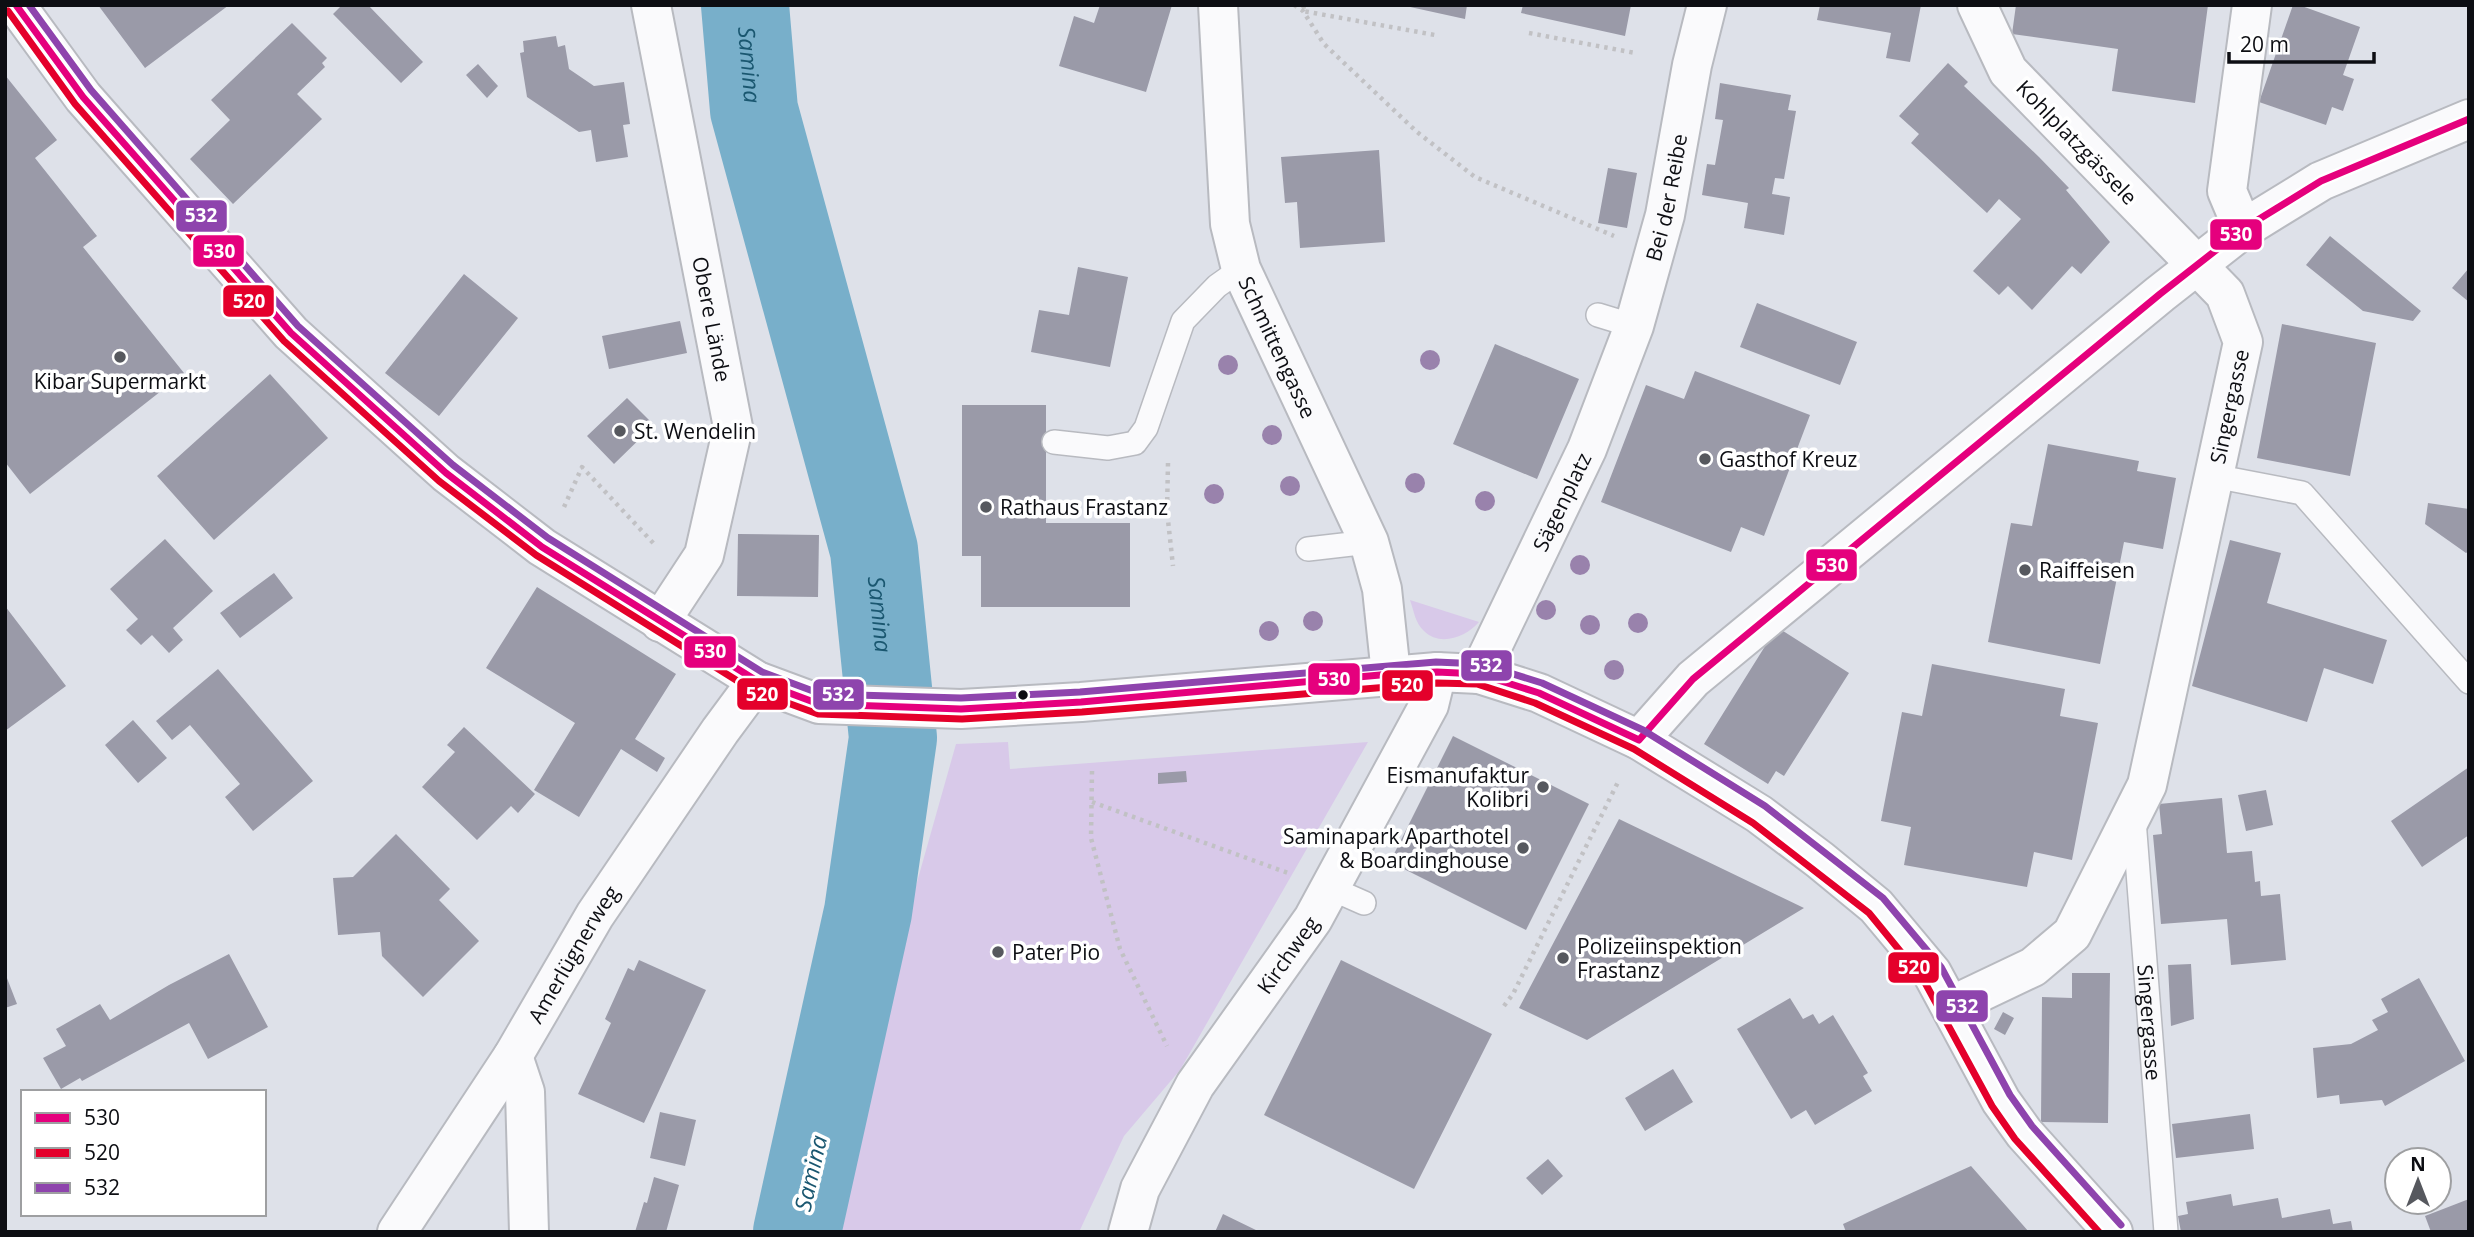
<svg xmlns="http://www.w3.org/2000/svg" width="2474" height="1237" viewBox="0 0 2474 1237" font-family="'Open Sans',sans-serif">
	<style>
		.green { fill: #d8c9e9 }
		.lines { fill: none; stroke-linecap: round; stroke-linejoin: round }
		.river { stroke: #78afca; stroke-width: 88 }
		.building { fill: #9a9aa8 }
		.lane-casing { stroke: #b8bac0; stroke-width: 26 }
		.street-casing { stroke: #b8bac0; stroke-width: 42 }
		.secondary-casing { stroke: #b8bac0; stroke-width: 42 }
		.path { stroke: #c1c1c4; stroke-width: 4.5; stroke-dasharray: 3.5 5; stroke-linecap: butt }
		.lane { stroke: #fafafc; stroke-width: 23 }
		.street { stroke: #fafafc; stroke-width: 38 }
		.secondary { stroke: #fafafc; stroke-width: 38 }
		.bus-1-casing { stroke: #fff; stroke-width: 12 }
		.bus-2-casing { stroke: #fff; stroke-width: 12 }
		.bus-3-casing { stroke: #fff; stroke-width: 12 }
		.bus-1 { stroke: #e5007d; stroke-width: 7 }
		.bus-2 { stroke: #e4002b; stroke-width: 7 }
		.bus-3 { stroke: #8e44ad; stroke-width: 7 }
		.tree { fill: #9982ac }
		.poi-dot { fill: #56585e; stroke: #fff; stroke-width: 2.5 }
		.bus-dot { fill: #0d0e13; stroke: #fff; stroke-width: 2.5 }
		.labels { text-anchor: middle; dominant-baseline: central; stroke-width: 7; stroke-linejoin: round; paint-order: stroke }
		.street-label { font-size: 21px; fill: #0d0e13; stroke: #fff }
		.poi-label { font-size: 21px; fill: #0d0e13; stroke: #fff; text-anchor: start }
		.water-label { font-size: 23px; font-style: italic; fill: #1a5770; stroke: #fff }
		.line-badge { stroke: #fff; stroke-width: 2.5 }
		.badge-label { font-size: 19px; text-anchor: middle; font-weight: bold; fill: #fff }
	</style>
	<rect width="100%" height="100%" fill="#dee1e9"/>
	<path class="green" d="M1410,600l69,22c-13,15 -39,25 -55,9 -9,-8 -10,-20 -14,-31z
		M1008,742l2,27 358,-27 -188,328 -56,66 -45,96h-237l53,-272 61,-216z"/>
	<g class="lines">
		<path class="river" id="s1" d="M745,5l9,105 120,440 19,188 -25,174 -71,320"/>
	</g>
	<path class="building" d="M98,5h131l-84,63z
		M342,5h26l55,57 -22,21 -68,-69z
		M1100,5h72l-26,87 -87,-26 15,-50 20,7z
		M1401,5h66l-2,14z
		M1523,5h108l-6,31 -104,-23z
		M1820,5h101l-11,57 -24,-4 5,-25 -74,-13z
		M2016,5h192l-13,98 -83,-12 6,-42 -106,-15z
		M2293,5h6l61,22 -17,48 11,4 -11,32 -11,-4 -6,18 -67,-23z
		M292,23l35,35 -5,5 3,4 -28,27 25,25 -89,85 -43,-45 40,-39 -19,-20z
		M556,36l2,11 7,-2 4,24 25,17 30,-4 6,42 -7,1 5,32 -32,5 -5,-32 -12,2 -52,-35 -7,-44 4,-1 -1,-11z
		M1948,63l20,19 -4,4 75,71 30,31 -3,2 44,52 -29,32 -9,-8 -40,44 -24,-24 -9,9 -26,-24 48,-52 -22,-20 -12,14 -76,-70 8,-9 -20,-18z
		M478,64l20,22 -11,12 -21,-23z
		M5,75l52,65 -22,18 62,78 -14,11 101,126 -154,121 -25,-32z
		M1720,83l71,12 -3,15 8,1 -12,68 -9,-1 -3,16 18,3 -6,38 -40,-7 4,-25 -46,-8 5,-31 8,1 8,-45 -8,-1z
		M1379,150l6,92 -85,6 -3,-46 -12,1 -4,-46z
		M1608,168l29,5 -10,55 -29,-5z
		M2330,236l91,75 -8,10 -50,-10 -57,-46z
		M1078,267l50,10 -18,90 -79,-15 8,-42 30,5z
		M2469,268v34l-17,-14z
		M464,274l54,44 -79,98 -54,-43z
		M1757,303l100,39 -17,43 -100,-38z
		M680,321l7,32 -78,16 -7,-33z
		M2282,324l94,19 -26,133 -93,-18z
		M1495,344l84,35 -42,100 -84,-35z
		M1695,371l115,44 -46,121 -23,-9 -10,25 -130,-50 45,-117 38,14z
		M270,374l58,64 -114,102 -57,-64z
		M627,398l27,27 -40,39 -27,-28z
		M962,405h84v118h84v84h-149v-51h-19z
		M2048,444l91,17 -2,10 39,7 -13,71 -39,-7 -24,122 -112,-22 23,-119 21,3z
		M2428,503l41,6v42l-3,2 -41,-29z
		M738,534l81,1 -1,62 -81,-1z
		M165,539l48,52 -40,37 10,12 -14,13 -17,-18 -11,10 -15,-15 12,-11 -28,-30z
		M2230,540l51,13 -14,50 120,37 -14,44 -49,-16 -17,54 -115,-36z
		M274,573l19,25 -53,40 -20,-25z
		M537,587l139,87 -41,65 30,19 -8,14 -36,-23 -42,68 -45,-27 41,-67 -89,-55z
		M5,606l61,80 -61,45z
		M1777,627l72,46 -65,103 -8,-5 -8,13 -64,-40z
		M1932,664l133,25 -5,27 38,7 -26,137 -38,-8 -7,35 -123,-22 7,-38 -30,-6 21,-109 20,4z
		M218,669l95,112 -60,50 -28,-34 15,-13 -50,-59 -18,15 -16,-19z
		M133,720l34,38 -29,25 -33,-38z
		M464,727l71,67 -17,19 -7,-7 -34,34 -55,-53 33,-35 -8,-7z
		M1453,736l136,68 -63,126 -136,-68z
		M2469,767v68l-47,32 -31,-46z
		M1186,771l1,11 -29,2v-11z
		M2266,790l7,35 -27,6 -8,-36z
		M2222,798l5,55 25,-2 3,31 5,-1 1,15 19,-2 6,66 -55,5 -4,-46 -66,5 -8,-89 9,-1 -3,-30z
		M1619,819l185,89 -217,132 -68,-32z
		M396,834l54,55 -11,11 40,41 -56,56 -41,-41 -2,-24 -42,3 -5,-57 20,-1z
		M229,954l39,73 -60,32 -19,-36 -107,58 -2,-3 -19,11 -18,-31 23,-12 -10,-17 44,-25 10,16 59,-35z
		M639,960l67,30 -62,133 -66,-29 33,-71 -6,-4 23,-51 6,3z
		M1341,960l151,74 -78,155 -150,-74z
		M2191,964l3,55 -23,7 -3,-61z
		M5,973l12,31 -12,4z
		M2072,973h38l-2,150 -67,-1 1,-125 30,1z
		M2419,978l46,83 -80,45 -3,-6 -42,4 -1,-9 -22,3 -4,-50 38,-4 27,-14 -6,-10 16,-8 -7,-13z
		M1790,998l13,21 10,-5 6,10 14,-9 35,58 -5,3 9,15 -57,34 -9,-15 -15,9 -54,-90z
		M2003,1012l11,6 -9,17 -11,-6z
		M1673,1069l20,33 -48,29 -20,-33z
		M660,1112l36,8 -11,46 -35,-8z
		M2250,1114l4,35 -78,9 -4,-34z
		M1548,1159l15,17 -21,19 -16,-17z
		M1971,1166l58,66h-183l-3,-8z
		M654,1177l25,8 -13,47h-31l9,-30 3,1z
		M2231,1194l2,12 45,-8 4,20 48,-9 3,15 18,-3 2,11h-172l-3,-16 10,-2 -2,-12z
		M2469,1199v33h-38l-6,-16z
		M1223,1214l37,18h-45z"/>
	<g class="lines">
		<defs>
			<g id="lane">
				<path d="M1598,315l36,11"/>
				<path d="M1054,442l54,6 27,-5 11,-15 37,-107 34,-35 24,-17"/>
				<path d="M2214,476l88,17 167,189"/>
				<path d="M1308,549l61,-7"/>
				<path id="s2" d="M2134,820l32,412"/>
				<path d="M1330,888l34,15"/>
			</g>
			<g id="street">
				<path id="s3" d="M651,5l82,422 -29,128 -44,67"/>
				<path id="s4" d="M1218,5l12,219 11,45 128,273 13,47 9,85"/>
				<path d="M2243,229l-16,-38 25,-186"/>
				<path id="s5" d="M1479,674l108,-225 47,-123 31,-111 27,-150 15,-60"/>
				<path d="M1639,740l54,-61 467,-385 83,-65 78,-48 148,-62"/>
				<path id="s6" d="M1951,1006l82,-39 39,-33 75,-149 96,-443 -18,-48 -217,-223 -31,-66"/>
				<path d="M513,1056l12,36 4,140"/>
				<path id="s7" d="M1128,1232l12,-43 55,-104 118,-166 116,-214 8,-33"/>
			</g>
			<g id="secondary">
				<path d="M16,5l67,92 208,236 155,140 96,74 215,134 62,23 142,5 120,-7 356,-30 42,2 60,19 100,47 120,74 61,46 56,46 56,67 69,128 23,32 89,99"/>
				<path id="s8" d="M397,1232l116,-176 82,-141 125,-184 37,-50"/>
			</g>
		</defs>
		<use href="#lane" class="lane-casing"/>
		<use href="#street" class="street-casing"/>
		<use href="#secondary" class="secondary-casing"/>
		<path class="path" d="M1294,5l9,6 21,33 93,88 58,45 139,59
			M1304,5l-1,6 132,24
			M1529,33l106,20
			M1168,463l-1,48 6,55
			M564,507l18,-40 74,79
			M1092,771l-1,67 29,111 47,97
			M1092,802l196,71
			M1504,1006l9,-12 106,-214"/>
		<use href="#lane" class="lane"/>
		<use href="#street" class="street"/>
		<use href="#secondary" class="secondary"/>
		<defs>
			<path id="bus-1" d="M16,5l67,92 208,236 155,140 96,74 215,134 62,23 142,5 120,-7 310,-28 46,-2 42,2 60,19 100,47
				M1639,740l54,-61 467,-385 83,-65 78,-48 148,-62"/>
			<path id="bus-2" d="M8,11l67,93 209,237 155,140 97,74 216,135 66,24 144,5 120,-7 355,-29 40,1 58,19 99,46 119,74 116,90 54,66 69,127 23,33 84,93"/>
			<path id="bus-3" d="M29,5l62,85 207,236 155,139 95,73 214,134 59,22 140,4 119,-6 356,-30 45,2 61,19 101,47 122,76 118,92 58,69 69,128 22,31 89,99"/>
		</defs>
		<use href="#bus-1" class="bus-1-casing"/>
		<use href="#bus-2" class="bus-2-casing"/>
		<use href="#bus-3" class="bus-3-casing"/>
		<use href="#bus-1" class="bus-1"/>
		<use href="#bus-2" class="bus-2"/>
		<use href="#bus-3" class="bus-3"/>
	</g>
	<g class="tree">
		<circle cx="1430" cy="360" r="10"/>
		<circle cx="1228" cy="365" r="10"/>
		<circle cx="1272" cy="435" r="10"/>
		<circle cx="1415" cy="483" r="10"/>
		<circle cx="1290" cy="486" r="10"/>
		<circle cx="1214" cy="494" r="10"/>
		<circle cx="1485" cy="501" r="10"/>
		<circle cx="1580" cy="565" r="10"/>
		<circle cx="1546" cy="610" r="10"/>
		<circle cx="1313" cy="621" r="10"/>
		<circle cx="1638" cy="623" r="10"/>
		<circle cx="1590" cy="625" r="10"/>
		<circle cx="1269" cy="631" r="10"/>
		<circle cx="1614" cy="670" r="10"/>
	</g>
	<g class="poi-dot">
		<circle cx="120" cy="357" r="7"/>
		<circle cx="620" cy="431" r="7"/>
		<circle cx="1705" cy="459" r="7"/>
		<circle cx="986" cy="507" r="7"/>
		<circle cx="2025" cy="570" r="7"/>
		<circle cx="1543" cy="787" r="7"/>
		<circle cx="1523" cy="848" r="7"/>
		<circle cx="998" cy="952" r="7"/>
		<circle cx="1563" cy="958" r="7"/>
	</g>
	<circle class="bus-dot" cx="1023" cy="695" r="6"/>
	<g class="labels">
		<g class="street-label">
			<text transform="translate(2077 142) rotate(46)">Kohlplatzgässele</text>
			<text stroke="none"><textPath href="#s5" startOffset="514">Bei der Reibe</textPath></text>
			<text stroke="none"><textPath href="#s3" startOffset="320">Obere Lände</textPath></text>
			<text stroke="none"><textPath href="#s4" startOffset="352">Schmittengasse</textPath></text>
			<text stroke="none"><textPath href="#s6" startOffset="696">Singergasse</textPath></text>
			<text stroke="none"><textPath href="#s5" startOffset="191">Sägenplatz</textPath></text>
			<text stroke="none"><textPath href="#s8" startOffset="329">Amerlügnerweg</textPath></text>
			<text stroke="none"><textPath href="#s7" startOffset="322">Kirchweg</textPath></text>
			<text stroke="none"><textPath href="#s2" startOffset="203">Singergasse</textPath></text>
		</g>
		<g class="poi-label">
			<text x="120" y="381" text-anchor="middle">Kibar Supermarkt</text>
			<text x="634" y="431">St. Wendelin</text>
			<text x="1719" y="459">Gasthof Kreuz</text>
			<text x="1000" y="507">Rathaus Frastanz</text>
			<text x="2039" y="570">Raiffeisen</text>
			<text x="1529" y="775" text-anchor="end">Eismanufaktur<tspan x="1529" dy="24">Kolibri</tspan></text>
			<text x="1509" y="836" text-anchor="end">Saminapark Aparthotel<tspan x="1509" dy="24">&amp; Boardinghouse</tspan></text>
			<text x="1577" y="946">Polizeiinspektion<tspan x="1577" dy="24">Frastanz</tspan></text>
			<text x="1012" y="952">Pater Pio</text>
		</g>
		<g class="water-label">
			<text stroke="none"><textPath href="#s1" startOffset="60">Samina</textPath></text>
			<text stroke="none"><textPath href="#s1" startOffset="626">Samina</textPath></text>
			<text transform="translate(810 1173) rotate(-77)">Samina</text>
		</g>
	</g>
	<g class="line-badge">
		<rect x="175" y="199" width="53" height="34" rx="7" fill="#8e44ad"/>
		<rect x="2209" y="218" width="54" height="33" rx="7" fill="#e5007d"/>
		<rect x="192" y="234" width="53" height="34" rx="7" fill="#e5007d"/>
		<rect x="222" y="284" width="53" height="34" rx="7" fill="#e4002b"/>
		<rect x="1805" y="548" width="53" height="34" rx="7" fill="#e5007d"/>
		<rect x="683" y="635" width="54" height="34" rx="7" fill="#e5007d"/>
		<rect x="1460" y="649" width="53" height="33" rx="7" fill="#8e44ad"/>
		<rect x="1307" y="662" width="54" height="34" rx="7" fill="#e5007d"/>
		<rect x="1381" y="669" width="53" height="33" rx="7" fill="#e4002b"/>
		<rect x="736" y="677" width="53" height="34" rx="7" fill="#e4002b"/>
		<rect x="812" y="678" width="53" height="33" rx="7" fill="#8e44ad"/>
		<rect x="1887" y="951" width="53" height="33" rx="7" fill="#e4002b"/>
		<rect x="1935" y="989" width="54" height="34" rx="7" fill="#8e44ad"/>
	</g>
	<g class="badge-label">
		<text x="201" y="222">532</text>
		<text x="2236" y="241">530</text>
		<text x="219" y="258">530</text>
		<text x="249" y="308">520</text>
		<text x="1832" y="572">530</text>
		<text x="710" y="658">530</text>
		<text x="1486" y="672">532</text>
		<text x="1334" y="686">530</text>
		<text x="1407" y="692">520</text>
		<text x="762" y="701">520</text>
		<text x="838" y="701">532</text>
		<text x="1914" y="974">520</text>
		<text x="1962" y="1013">532</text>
	</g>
	<rect width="2474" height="1237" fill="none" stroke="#0d0e13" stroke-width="14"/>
	<rect x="21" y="1090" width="245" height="126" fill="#ffffff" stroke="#9e9fa1" stroke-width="2"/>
	<rect x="35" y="1113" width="35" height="10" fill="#e5007d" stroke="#9e9fa1" stroke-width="2"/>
	<text x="84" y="1125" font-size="21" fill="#0d0e13">530</text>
	<rect x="35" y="1148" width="35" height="10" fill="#e4002b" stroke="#9e9fa1" stroke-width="2"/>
	<text x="84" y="1160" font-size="21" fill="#0d0e13">520</text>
	<rect x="35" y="1183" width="35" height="10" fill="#8e44ad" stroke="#9e9fa1" stroke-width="2"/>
	<text x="84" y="1195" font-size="21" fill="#0d0e13">532</text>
	<g transform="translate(2418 1181)"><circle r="33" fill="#ffffff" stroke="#9e9fa1" stroke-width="2"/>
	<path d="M0-5L12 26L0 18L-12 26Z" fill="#56585e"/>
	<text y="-10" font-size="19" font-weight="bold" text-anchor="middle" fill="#0d0e13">N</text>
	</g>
	<path d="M2229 52v10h145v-10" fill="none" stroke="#0d0e13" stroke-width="3.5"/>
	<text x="2240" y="52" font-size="21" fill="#0d0e13" stroke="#ffffff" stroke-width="5" paint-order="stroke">20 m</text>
</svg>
